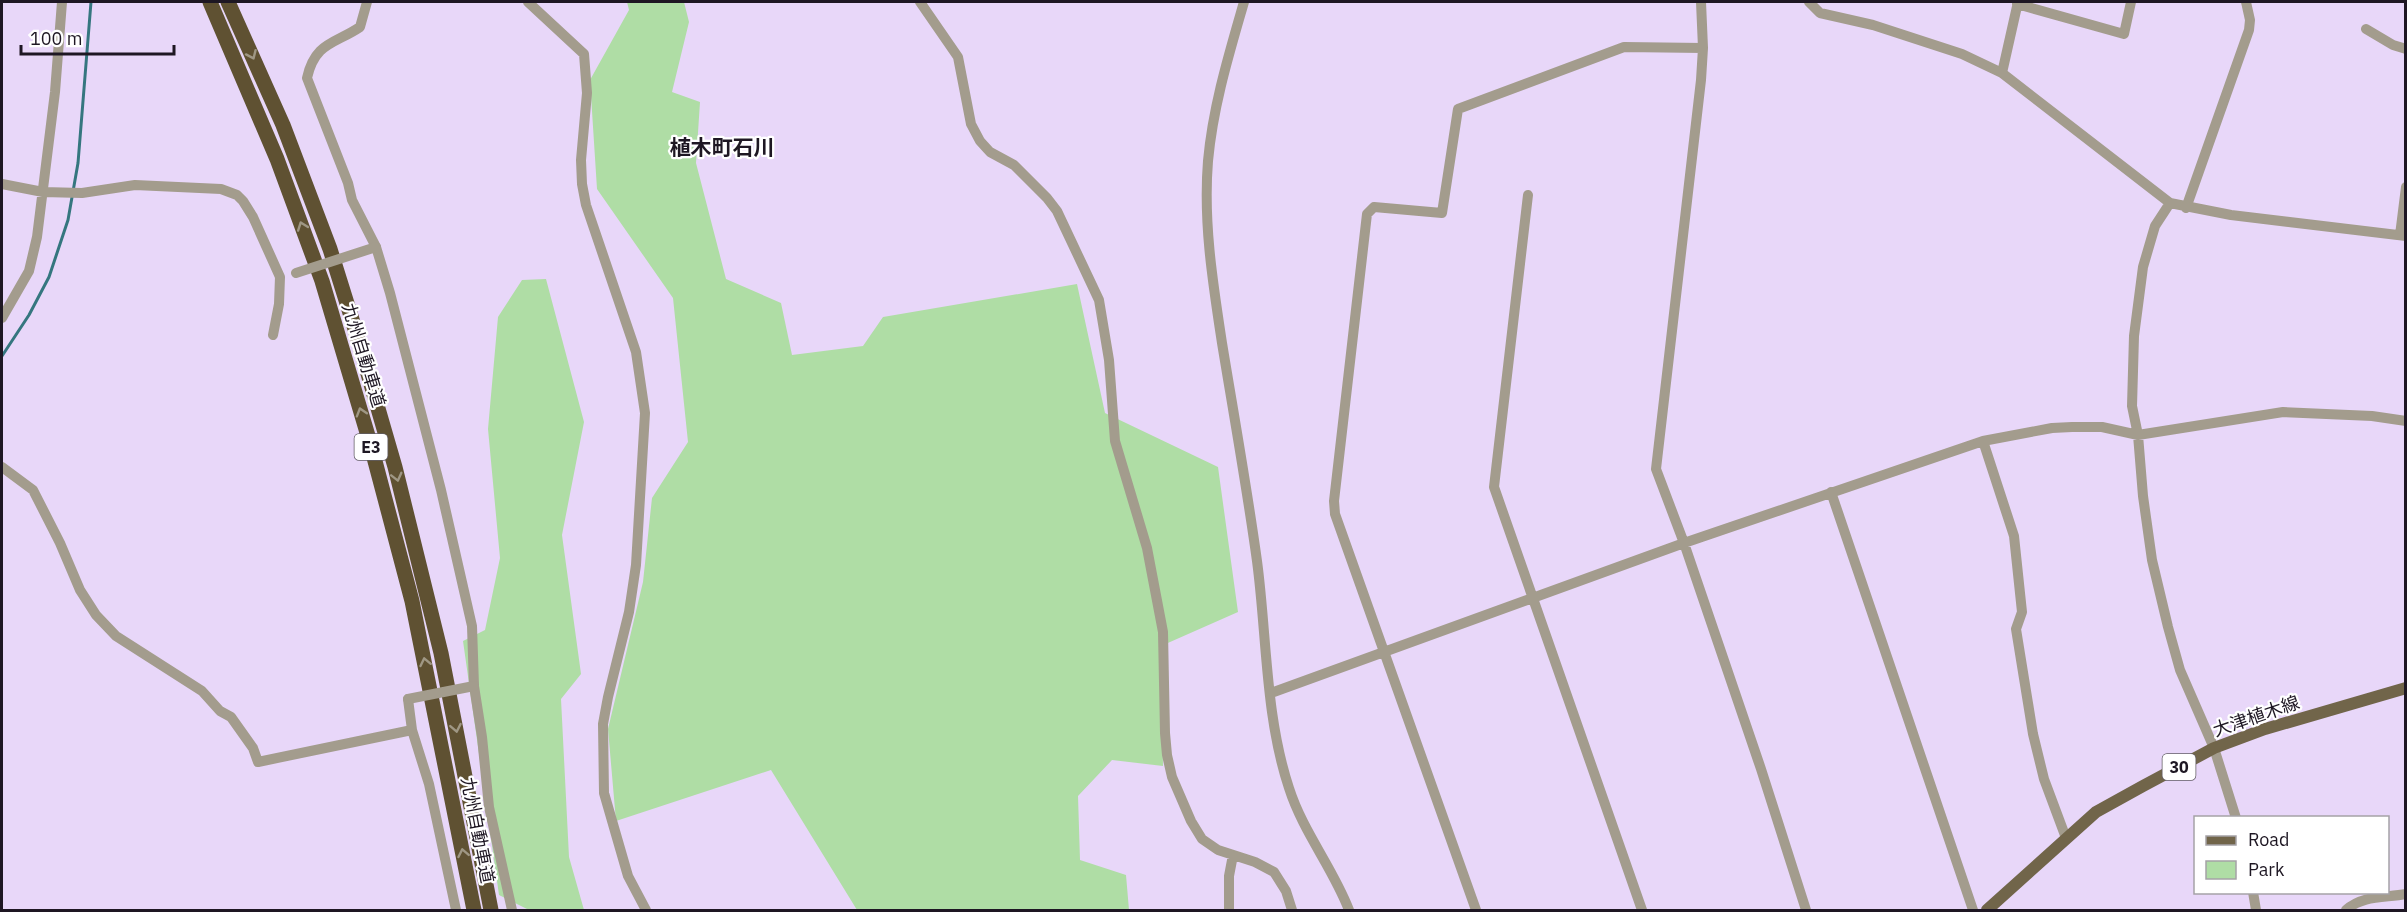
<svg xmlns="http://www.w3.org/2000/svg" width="2407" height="912" viewBox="0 0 2407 912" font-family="'IBM Plex Sans','Noto Sans JP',sans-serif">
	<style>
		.green { fill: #afdda5 }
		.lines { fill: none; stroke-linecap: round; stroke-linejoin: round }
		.stream { stroke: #35767f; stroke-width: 3 }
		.minor { stroke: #a39c8d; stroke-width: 10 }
		.major { stroke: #71654a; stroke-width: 12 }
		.highway { stroke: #5f5132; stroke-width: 15 }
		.minor-bridge { stroke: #a39c8d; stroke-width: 10 }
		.oneway { stroke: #9f9784 }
		.labels { text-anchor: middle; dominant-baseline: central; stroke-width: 4.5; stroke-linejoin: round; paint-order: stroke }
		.shield { fill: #fff; stroke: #625d65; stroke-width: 1.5 }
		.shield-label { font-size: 16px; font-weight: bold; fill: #1e1723 }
		.street-label { font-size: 18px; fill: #1e1723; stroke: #fff }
		.quarter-label { font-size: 21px; font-weight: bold; fill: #1e1723; stroke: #fff }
	</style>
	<rect width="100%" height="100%" fill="#e8d7f9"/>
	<path class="green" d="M627,2h57l5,20 -17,70 28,10 -4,61 30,116 55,24 11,52 71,-9 20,-29 194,-33 28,129 113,54 20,145 -77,34 2,120 -51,-6 -34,36 2,64 46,15 3,35h-272l-86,-140 -155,51 -8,-92 35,-147 9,-84 36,-56 -15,-144 -76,-109 -7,-109 39,-70z
		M546,279l38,143 -22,113 19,139 -20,25 8,158 15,53h-55l-30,-15 -36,-254 22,-11 15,-72 -12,-129 10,-112 24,-37z"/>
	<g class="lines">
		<path class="stream" d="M2,356l27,-41 20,-38 19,-57 10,-57 13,-161"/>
		<path class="minor" d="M367,2l-7,25c-25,17 -45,15 -53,51l41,105 4,17 24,47 14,46 51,197 31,136 2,60 8,51 7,70 23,103
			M528,2l56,52 3,39 -6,67 1,24 4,21 50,147 9,61 -9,152 -7,47 -21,85 -5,27 1,69 24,83 18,34
			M920,2l38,55 13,67 9,17 10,11 24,13 33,33 10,13 42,89 10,60 6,81 32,107 16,84 2,101 2,22 5,22 19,44 11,18 16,11 37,12 19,10 12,19 6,19
			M1244,2c-15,52 -31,104 -36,159 -5,61 5,123 14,182 12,73 25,145 35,218 10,75 8,155 32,227 14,44 44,80 60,122
			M1701,2l2,46 -2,32 -45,389 28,74 77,226 45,141
			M1809,2l11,11 53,12 89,29 40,19 168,130 61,12 175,21
			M2017,4l107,30 7,-32
			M2366,29l27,16 13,4
			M2002,73l16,-71
			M2,184l41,8 39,1 53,-8 86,4 16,6 6,6 10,16 27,60 -1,27 -6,31
			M1528,195l-34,292 148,423
			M2170,203l-15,23 -12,41 -9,69 -2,70 6,29 5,61 9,64 16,67 12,43 34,78 22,70
			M2186,208l63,-178 1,-10 -4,-18
			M2400,235l6,-48
			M2,318l27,-47 8,-34 18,-145 7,-90
			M1983,441l31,95 8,76 -6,17 17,105 11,45 22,59
			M2,467l31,23 27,53 20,47 16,25 20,21 86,55 18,20 11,6 22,31 5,14 154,-32
			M1831,492l142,418
			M1271,693l413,-150 299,-102 69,-13 20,-1h30l36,8 145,-23 89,4 34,5
			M408,699l4,31 17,54 27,126
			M2253,892l3,18
			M1229,910v-34l4,-21
			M1476,910l-141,-396 -1,-13 33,-287 7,-7 68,6 16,-104 166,-62 79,1
			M2346,910c17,-15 38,-12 60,-16"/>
		<path class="major" d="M1987,910l109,-98 47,-26 71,-38 51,-19 141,-41"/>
		<path class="highway" d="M210,2l67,157 45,122 49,165 41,155 62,309
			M228,2l55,123 47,124 25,80 40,138 46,186 50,257"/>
		<path class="minor-bridge" d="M296,273l80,-26
			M408,699l66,-13"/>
	</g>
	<defs><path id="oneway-chevron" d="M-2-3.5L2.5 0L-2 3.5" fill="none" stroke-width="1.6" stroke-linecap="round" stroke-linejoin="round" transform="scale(1.5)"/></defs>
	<g class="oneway">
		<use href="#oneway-chevron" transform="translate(252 55) rotate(66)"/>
		<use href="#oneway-chevron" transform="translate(302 226) rotate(-110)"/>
		<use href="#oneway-chevron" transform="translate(361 412) rotate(-107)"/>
		<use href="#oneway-chevron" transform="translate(397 477) rotate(76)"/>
		<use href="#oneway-chevron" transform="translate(425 662) rotate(-102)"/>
		<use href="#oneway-chevron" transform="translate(456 728) rotate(79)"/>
		<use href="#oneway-chevron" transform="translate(463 853) rotate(-101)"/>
	</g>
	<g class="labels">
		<g class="shield">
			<rect x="354.5" y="434" width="33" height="26" rx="4.5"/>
			<rect x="2162.5" y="754" width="33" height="26" rx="4.5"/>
		</g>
		<g class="shield-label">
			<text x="371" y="447">E3</text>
			<text x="2179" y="767">30</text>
		</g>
		<g class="street-label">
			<text transform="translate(364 355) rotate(73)">九州自動車道</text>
			<text transform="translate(2256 716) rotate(-19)">大津植木線</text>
			<text transform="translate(478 830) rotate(79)">九州自動車道</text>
		</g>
		<g class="quarter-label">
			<text x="722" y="147">植木町石川</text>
		</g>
	</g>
	<rect width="2407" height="912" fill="none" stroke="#1e1723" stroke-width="6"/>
	<rect x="2194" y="816" width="195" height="78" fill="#ffffff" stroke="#a5a2a7" stroke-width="1.5"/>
	<rect x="2206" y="836" width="30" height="9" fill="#71654a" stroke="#a5a2a7" stroke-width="1.5"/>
	<text x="2248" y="846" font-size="18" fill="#1e1723">Road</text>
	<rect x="2206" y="861" width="30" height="18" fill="#afdda5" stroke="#a5a2a7" stroke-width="1.5"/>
	<text x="2248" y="876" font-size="18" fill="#1e1723">Park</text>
	<path d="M21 45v9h153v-9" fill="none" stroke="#1e1723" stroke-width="3"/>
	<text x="30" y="45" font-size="18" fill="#1e1723" stroke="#ffffff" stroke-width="4.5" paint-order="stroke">100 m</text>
</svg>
